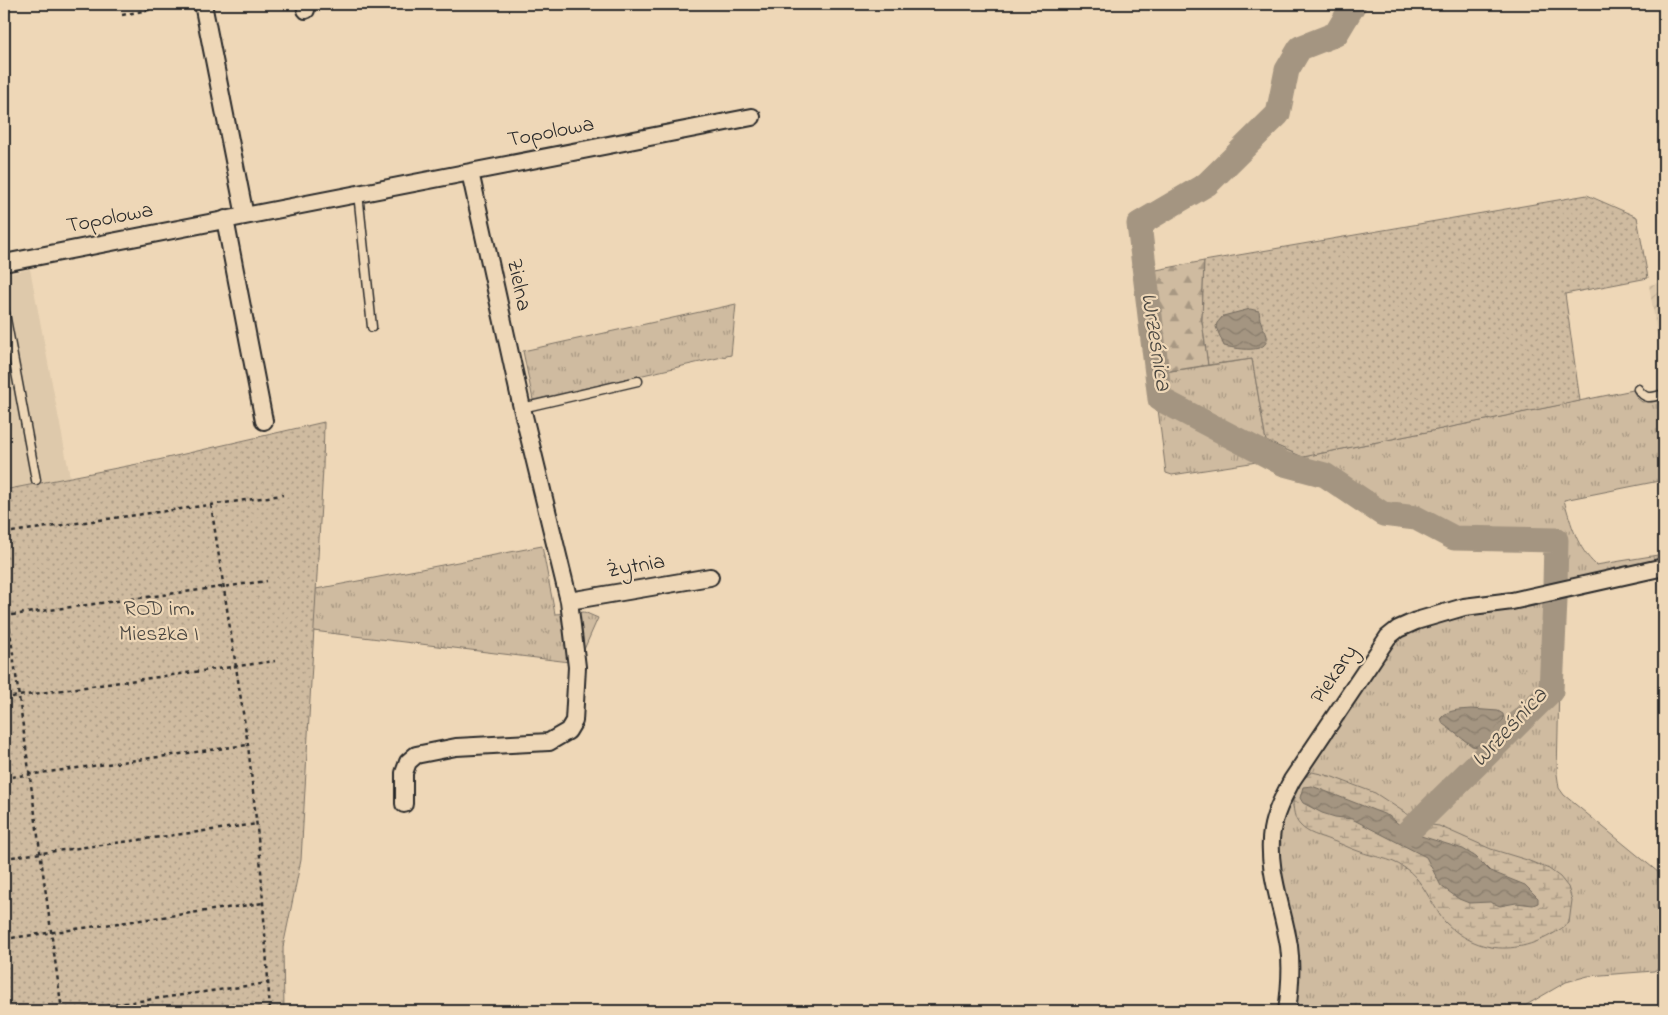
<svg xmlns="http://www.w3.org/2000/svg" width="1668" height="1015" viewBox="0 0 1668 1015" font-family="'Indie Flower',sans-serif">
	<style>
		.built { fill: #dec9ab }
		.industrial { fill: url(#industrial-furrows) }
		.grass { fill: url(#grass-tufts); stroke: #7d7366 }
		.forest { fill: url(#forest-firs); stroke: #7d7366 }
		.wetland { fill: url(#wetland-marsh); stroke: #7d7366 }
		.park { fill: url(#park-dots); stroke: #7d7366 }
		.water { fill: url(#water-waves); stroke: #746b5f }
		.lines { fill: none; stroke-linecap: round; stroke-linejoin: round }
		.river { stroke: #a49581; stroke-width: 25 }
		.lane-casing { stroke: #2b2b2b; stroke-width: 11 }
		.street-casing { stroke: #2b2b2b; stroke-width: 20 }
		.path { stroke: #2b2b2b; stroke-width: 2.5; stroke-dasharray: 4 4; stroke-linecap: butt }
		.lane { stroke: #eed7b7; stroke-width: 8 }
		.street { stroke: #eed7b7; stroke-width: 16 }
		.labels { text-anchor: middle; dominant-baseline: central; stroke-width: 4.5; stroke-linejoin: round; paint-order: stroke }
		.street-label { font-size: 22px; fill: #2b2b2b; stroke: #eed7b7 }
		.park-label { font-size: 22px; fill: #4c4842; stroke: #eed7b7 }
		.water-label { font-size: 24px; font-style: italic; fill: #494640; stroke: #eed7b7 }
	</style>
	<defs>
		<pattern id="industrial-furrows" width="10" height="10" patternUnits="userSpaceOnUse" patternTransform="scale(1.25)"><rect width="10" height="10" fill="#dec9ab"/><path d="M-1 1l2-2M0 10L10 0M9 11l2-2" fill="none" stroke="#bfad93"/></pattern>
		<pattern id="grass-tufts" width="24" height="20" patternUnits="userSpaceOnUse" patternTransform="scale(1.25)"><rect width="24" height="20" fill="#cfbba0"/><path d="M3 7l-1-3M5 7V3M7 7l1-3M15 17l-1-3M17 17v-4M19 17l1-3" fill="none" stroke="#a89883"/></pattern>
		<pattern id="forest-firs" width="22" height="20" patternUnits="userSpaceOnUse" patternTransform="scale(1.25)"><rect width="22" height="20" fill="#cfbba0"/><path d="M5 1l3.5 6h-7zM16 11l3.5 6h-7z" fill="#a89883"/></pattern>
		<pattern id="wetland-marsh" width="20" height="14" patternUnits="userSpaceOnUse" patternTransform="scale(1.25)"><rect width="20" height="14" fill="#cfbba0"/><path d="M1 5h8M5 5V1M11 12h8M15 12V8" fill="none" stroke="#a89883"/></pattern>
		<pattern id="park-dots" width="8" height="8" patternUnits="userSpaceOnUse" patternTransform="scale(1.25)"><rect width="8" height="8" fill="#cfbba0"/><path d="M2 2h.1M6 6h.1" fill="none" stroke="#a89883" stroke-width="1.8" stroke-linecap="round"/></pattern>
		<pattern id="water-waves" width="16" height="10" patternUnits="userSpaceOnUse" patternTransform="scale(1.25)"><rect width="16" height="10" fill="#a49581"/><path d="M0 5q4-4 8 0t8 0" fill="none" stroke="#867a6a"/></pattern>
	</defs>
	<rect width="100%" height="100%" fill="#eed7b7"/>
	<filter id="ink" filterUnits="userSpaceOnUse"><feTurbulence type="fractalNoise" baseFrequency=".02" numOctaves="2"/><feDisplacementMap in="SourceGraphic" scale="10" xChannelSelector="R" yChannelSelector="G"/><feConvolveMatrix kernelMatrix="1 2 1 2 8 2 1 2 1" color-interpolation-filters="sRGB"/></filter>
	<g filter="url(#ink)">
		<path class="built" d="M30,269l40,208 -66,13v-206l4,-10z"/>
		<path class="industrial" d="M1664,282v96l-15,-93z"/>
		<path class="grass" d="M1349,4h15l-20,27 -6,5 -35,15 -7,9 -10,52 -6,10 -61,63 -65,44 -4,6 -2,7 16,130 88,-13 14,82 37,16 330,-67 4,8 5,4 22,-3v81l-100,20c7,24 13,48 32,65l68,-11v8l-112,26v-45l-42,-3 -58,1 -39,-21 -31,-3 -44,-30 7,-2 -19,-13 -41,-12 -16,-8 1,8 -98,15 -6,-2 -31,-249 69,-43 71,-70 9,-44 15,-23 33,-14z
			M736,304l-5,51 -198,45 -10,-49z
			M542,546l13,68 29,-2 14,6 -20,45 -265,-32 3,-42z
			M1561,596l-4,178 2,14 5,7 100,82v86l-2,3 -8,5 -66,5 -22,6 -50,29h-182l-41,-4 -14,-134 -2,-40 8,-28 15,-27 96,-141 54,-21z"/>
		<path class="forest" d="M1204,261l-2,60 6,44 -44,7 -13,-101z"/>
		<path class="wetland" d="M1312,772l18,4 45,17 29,19 13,11 22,3 52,23 36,11 22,9 11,8 8,10 4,13 -3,23c-39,30 -86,37 -124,-1 -3,-3 -6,-8 -8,-12 -10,-15 -17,-32 -32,-42 -17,-11 -29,-10 -47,-17 -9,-3 -18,-8 -28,-11 -10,-4 -22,-6 -30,-15 -6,-6 -7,-17 -7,-25 1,-11 10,-22 19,-28z"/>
		<path class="park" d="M1587,195l50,22 11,61 -83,16 15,107 -277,56 -37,-16 -14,-82 -44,6 -6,-44 2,-60z
			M324,422l-1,46 -22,392 -18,87 1,64h-280v-521l154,-30z"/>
		<path class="water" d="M1250,309l9,2c1,4 0,7 2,11 1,5 5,9 6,14 2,20 -33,12 -43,10l-8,-19 1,-4 6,-7z
			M1471,709l27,2 5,3 1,5 -22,26 -5,2 -5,-1 -29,-22 -2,-6c7,-9 20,-8 30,-9z
			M1312,786l77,30 19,16 55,17 13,8 14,14 35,14 13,13v5l-5,2 -17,-2 -16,3 -10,-4 -21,1 -10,-4 -18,-13 -15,-29 -74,-38 -17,-2 -13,-4 -19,-10 -3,-5 3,-11z"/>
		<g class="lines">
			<path class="river" d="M1354,4l-18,30 -36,14 -13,22 -9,44 -71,70 -68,40 21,175 124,65 41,11 58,39 33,4 38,20 102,2 -1,45
				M1408,832l143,-141 4,-91"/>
			<defs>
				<path id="lane" d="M358,193l14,134
					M4,308l32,172
					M1638,389c8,12 14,8 26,5
					M522,408l116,-27"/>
				<path id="street" d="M203,4l42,212
					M305,4l1,6
					M225,219l39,202
					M4,263l748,-146
					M569,601l141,-24
					M404,804v-31l4,-11 8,-7 40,-8 93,-5 19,-11 6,-10 3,-54 -8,-66 -47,-193 -52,-236
					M1287,1011c3,-21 5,-43 2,-65 -6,-38 -23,-77 -17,-116 3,-18 12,-34 20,-50l96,-143 10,-8 18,-8 48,-14 48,-6 152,-34"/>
			</defs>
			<use href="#lane" class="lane-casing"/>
			<use href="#street" class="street-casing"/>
			<path class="path" d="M122,15l58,-11
				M211,505l37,240 12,111 10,155
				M4,533l279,-38
				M4,588l58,423
				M4,616l263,-35
				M4,698l271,-37
				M4,778l243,-33
				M4,858l253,-34
				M4,939l259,-36
				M68,1011l200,-28"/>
			<use href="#lane" class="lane"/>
			<use href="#street" class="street"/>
		</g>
	</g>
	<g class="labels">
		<g class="street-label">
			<text transform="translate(551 133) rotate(-11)">Topolowa</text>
			<text transform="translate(110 219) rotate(-11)">Topolowa</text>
			<text transform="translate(518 285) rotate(78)">Zielna</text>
			<text transform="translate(636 567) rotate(-10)">Żytnia</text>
			<text transform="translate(1335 675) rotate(-56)">Piekary</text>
		</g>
		<g class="park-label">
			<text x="159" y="610">ROD im.<tspan x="159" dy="25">Mieszka I</tspan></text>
		</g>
		<g class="water-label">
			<text transform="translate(1155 342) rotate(81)">Wrześnica</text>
			<text transform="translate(1510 728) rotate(-47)">Wrześnica</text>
		</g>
	</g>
	<rect width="1668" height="1015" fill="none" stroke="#eed7b7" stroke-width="20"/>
	<rect x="10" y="10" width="1648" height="995" fill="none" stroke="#2b2b2b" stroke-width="2" filter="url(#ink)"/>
</svg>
